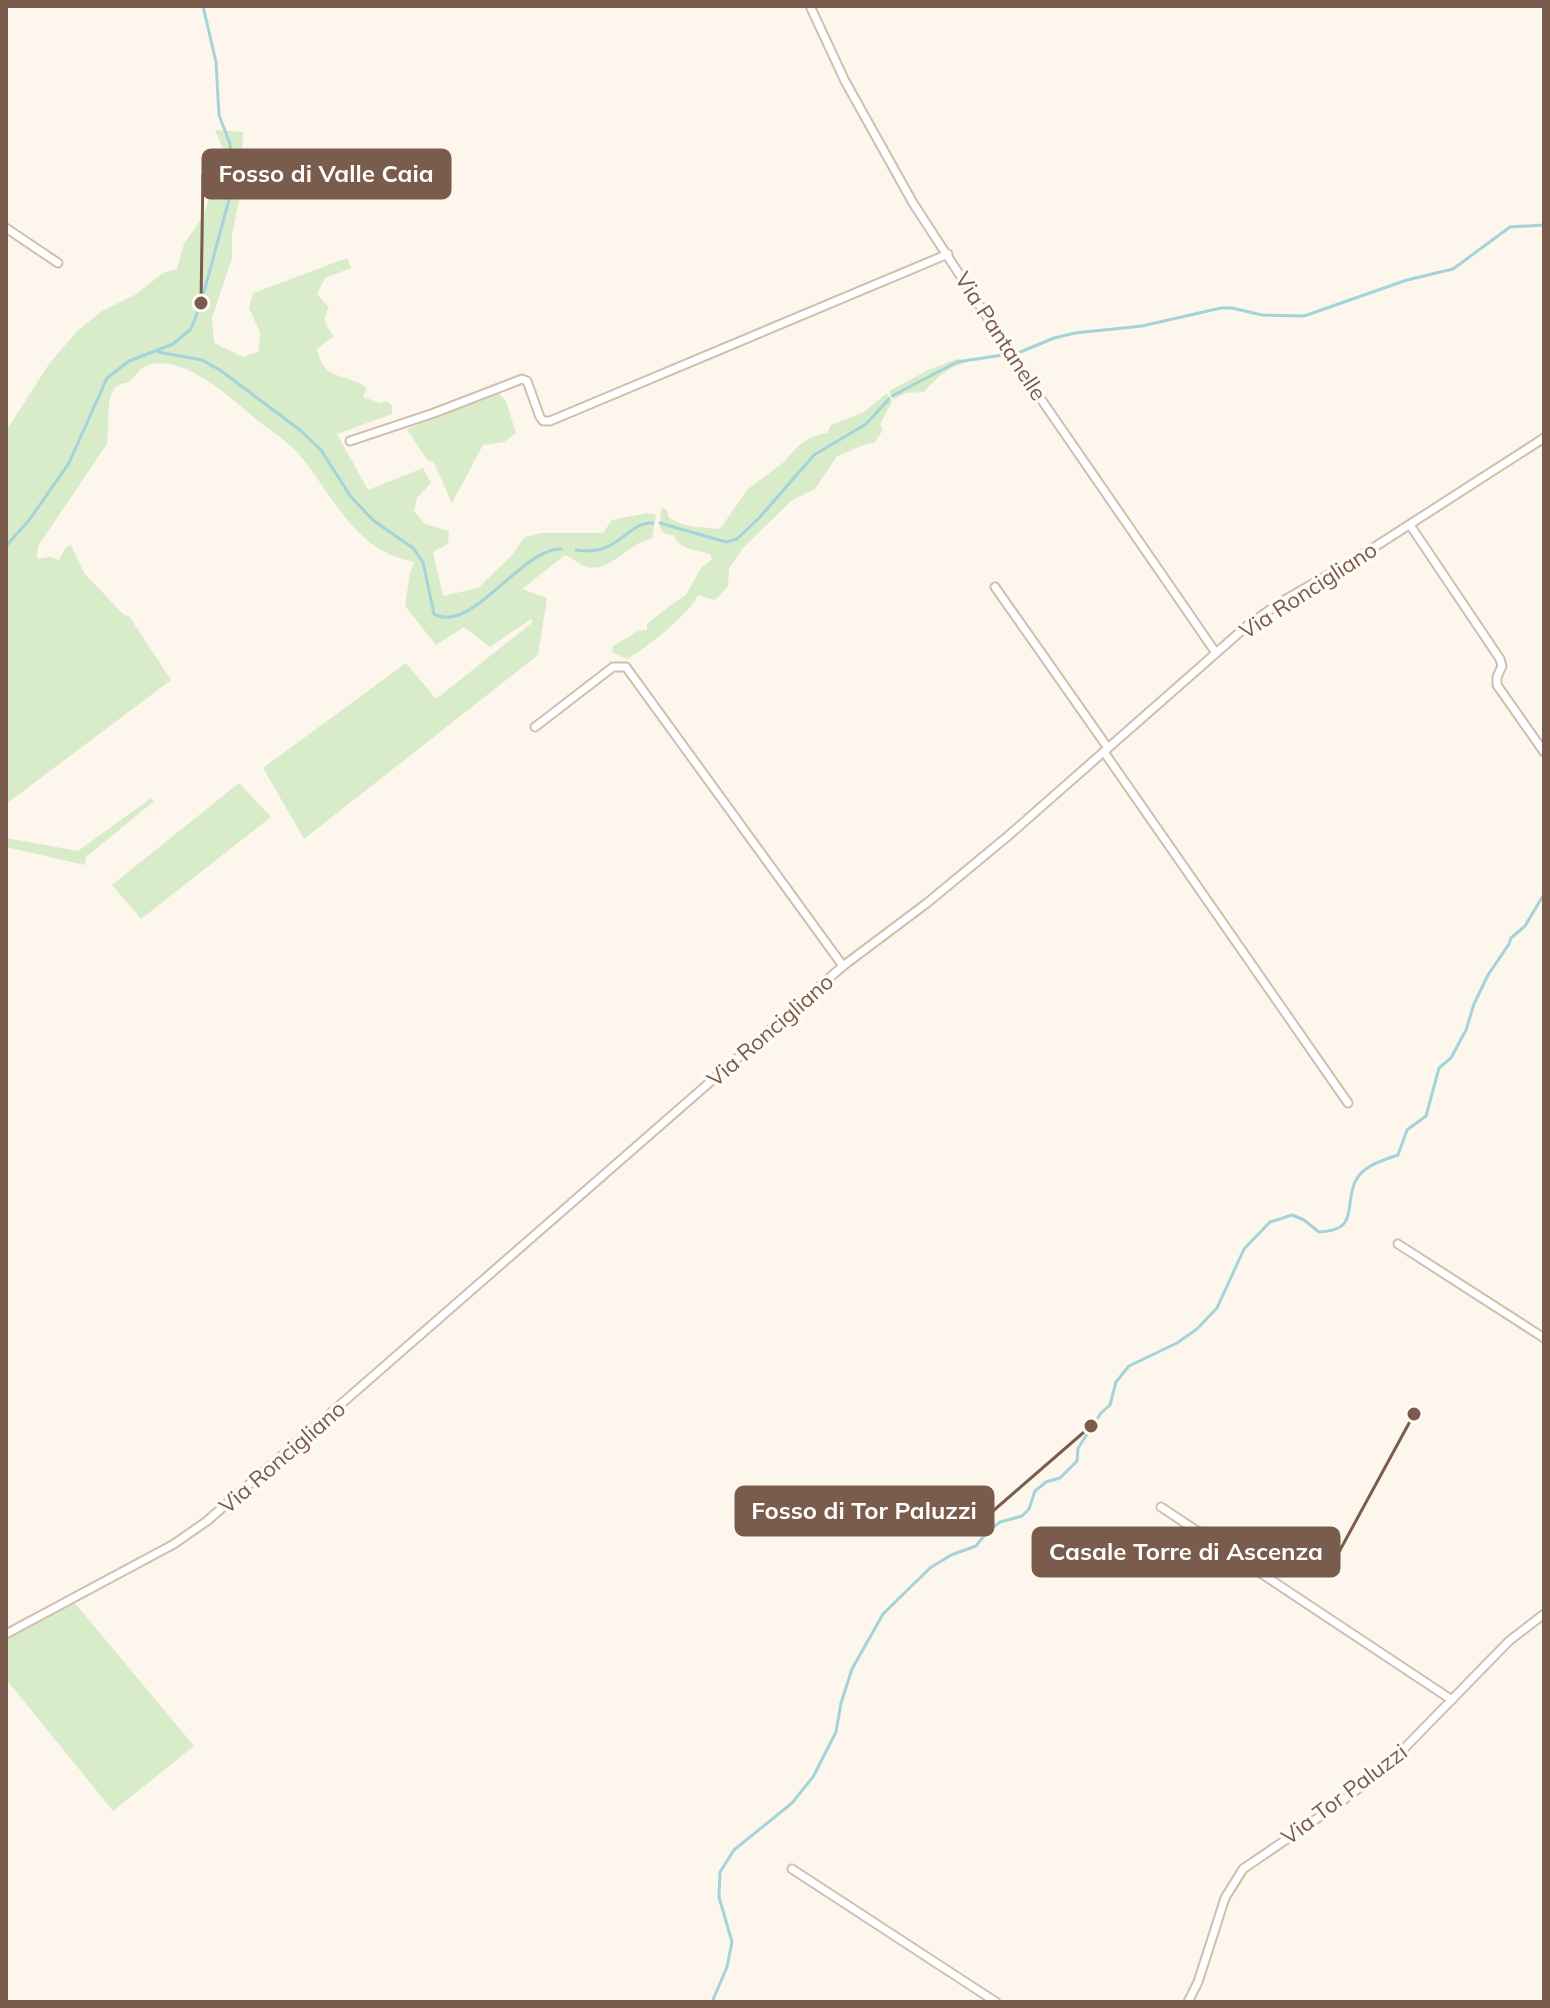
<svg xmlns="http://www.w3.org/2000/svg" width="1550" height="2008" viewBox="0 0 1550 2008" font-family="Mulish,sans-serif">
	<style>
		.green { fill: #d8ecc9 }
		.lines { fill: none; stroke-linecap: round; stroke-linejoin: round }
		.stream { stroke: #a5d3da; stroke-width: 3 }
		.street-casing { stroke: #d1beb0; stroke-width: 11 }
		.street { stroke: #fff; stroke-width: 7 }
		.labels { text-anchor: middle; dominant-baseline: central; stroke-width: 7; stroke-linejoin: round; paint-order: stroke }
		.street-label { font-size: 22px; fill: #7a5c4d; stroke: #fffaf3 }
		.leader { fill: none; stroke: #7a5c4d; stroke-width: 3 }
		.callout-dot { fill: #7a5c4d; stroke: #fffaf3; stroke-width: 3 }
		.callout { fill: #7a5c4d; stroke: #7a5c4d; stroke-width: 3 }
		.callout-label { font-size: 24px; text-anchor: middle; font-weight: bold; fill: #fff }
	</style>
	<rect width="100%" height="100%" fill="#fdf6ec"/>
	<path class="green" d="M215,130l28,2 -3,65 -8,37v24l-20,60 2,25 29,14 16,-6 1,-19 -11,-24 4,-15 94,-35 4,10 -26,10 -8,16 12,14c-8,12 -3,18 5,28l-17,13c6,33 31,24 50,39l-4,9 18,6 6,-2 5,5v8l-55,20 31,56 55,-22 8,15 -14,15 -3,13 11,13 24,7 -1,13 -15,8 10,44 35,-8 33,-32 14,-19 16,-4h62l9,-13 35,-7 9,2 -4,24c-23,2 -39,33 -64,28 -8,-2 -16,-9 -23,-12l-43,34 25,9 -9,57 -234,184 -41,-71 143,-105 30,36 97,-77 -2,-3 -41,28 -26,-20 -28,18 -31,-39 5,-33 4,-11c-7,-2 -16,-4 -23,-7 -43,-18 -66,-72 -95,-104 -12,-12 -26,-21 -39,-31 -26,-22 -69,-63 -106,-56 -11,2 -15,12 -23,19 -27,0 -17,40 -21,61l-69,102 -1,13 13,-2 9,3 7,-13 5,-2 13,28 40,42 5,1 42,64 -165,124v-373l43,-67 28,-33 25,-20 33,-16 28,-22 14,-4 7,-25 19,-27 11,-34 11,-17 -1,-15z
		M957,359l5,1 1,4c-15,3 -29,16 -39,28l-18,1 -12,6 -5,-8 39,-21z
		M498,393l8,8 10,32 -12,9 -21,3 -31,58 -18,-40 -7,-3 -20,-31z
		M887,393l5,9 -12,22 3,6 -9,13c-12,0 -25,10 -37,13l-22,33 -23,11 -50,49 -13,20 -1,17 -13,14 -17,-5c-6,17 -54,55 -71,64l-15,-7 1,-6 25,-15 9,-1v-6l25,-20 14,-9 15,-27 11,-9 -2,-5c-13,-4 -31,-4 -36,-19l-9,-1 -5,-6 1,-20 6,2 2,8c17,10 32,9 51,11l28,-40 35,-26 14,-16 14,-10 16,-4 4,-8 33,-13z
		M239,783l32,34 -130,102 -29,-34z
		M150,799h3v3l-67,55 -1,8 -79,-18v-9l72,13z
		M74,1602l120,144 -81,65 -107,-132v-40z"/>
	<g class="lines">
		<path class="stream" d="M158,352l44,8 18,10 80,60 21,20 30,47 23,24 39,27 10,14 11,52c38,21 87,-66 127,-65
			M1018,353l36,-15 21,-5 67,-7 79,-18h11l30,7 42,1 103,-36 46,-11 57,-42 34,-2
			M892,396l65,-34 46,-7
			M660,523l66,19 11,-3 23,-22 54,-62 52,-31 23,-25
			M6,546l24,-27 39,-56 38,-85 22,-17 44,-17 18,-15 10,-26 29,-107 3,-29 -3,-23 -11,-29 -3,-53 -13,-56
			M576,550c44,7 49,-28 77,-27
			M712,2002l15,-35 5,-25 -13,-45 1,-25 14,-22 58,-47 21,-26 23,-45 5,-29 11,-34 31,-55 47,-46 21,-13 25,-9 11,-14 13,-10 22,-6 7,-7 6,-18 11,-9 14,-4 17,-17 1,-13 23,-35 9,-8 6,-23 13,-16 48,-23 20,-14 20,-21 27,-59 26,-27 22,-7 12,5 15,12c40,-2 25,-24 36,-50 7,-16 28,-22 43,-27l9,-25 19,-14 13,-48 12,-10 15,-28 8,-26 14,-29 21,-31 2,-6 14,-12 19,-32"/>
		<defs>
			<path id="street" d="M810,6l35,75 68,122 119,183 184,267
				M6,228l52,35
				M350,441l84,-28 88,-34 5,2 13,36 3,4h7l398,-167
				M1410,525l90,134 2,7 -5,11v8l47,67
				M995,587l113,161
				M535,727l78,-60h13l217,299
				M1104,752l244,351
				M1398,1244l146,94
				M1161,1507l291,193
				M6,1634l168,-90 33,-23 636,-555 84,-63 81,-67 240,-211 33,-23 78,-45 185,-119
				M792,1869l204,133
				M1188,2002l10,-20 27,-84 18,-29 98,-67 45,-35 123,-126 35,-27"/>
		</defs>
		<use href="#street" class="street-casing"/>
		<use href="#street" class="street"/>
	</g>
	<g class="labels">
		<g class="street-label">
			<text transform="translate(1001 336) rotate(57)">Via Pantanelle</text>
			<text transform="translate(1308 590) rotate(-33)">Via Roncigliano</text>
			<text transform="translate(770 1030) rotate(-41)">Via Roncigliano</text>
			<text transform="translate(282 1457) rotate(-41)">Via Roncigliano</text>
			<text transform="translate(1344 1794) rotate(-37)">Via Tor Paluzzi</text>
		</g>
	</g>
	<path class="leader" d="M201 303L203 174M1091 1426L993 1511M1414 1414L1339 1552"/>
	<g class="callout-dot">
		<circle cx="201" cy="303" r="8"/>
		<circle cx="1091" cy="1426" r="8"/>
		<circle cx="1414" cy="1414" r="8"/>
	</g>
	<g class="callout">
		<rect x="203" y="150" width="247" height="48" rx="8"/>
		<rect x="736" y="1487" width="257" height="48" rx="8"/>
		<rect x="1033" y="1528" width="306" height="48" rx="8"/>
	</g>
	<g class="callout-label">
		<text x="326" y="182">Fosso di Valle Caia</text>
		<text x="864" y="1519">Fosso di Tor Paluzzi</text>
		<text x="1186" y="1560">Casale Torre di Ascenza</text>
	</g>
	<rect width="1550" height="2008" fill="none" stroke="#7a5c4d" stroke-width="16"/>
</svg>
